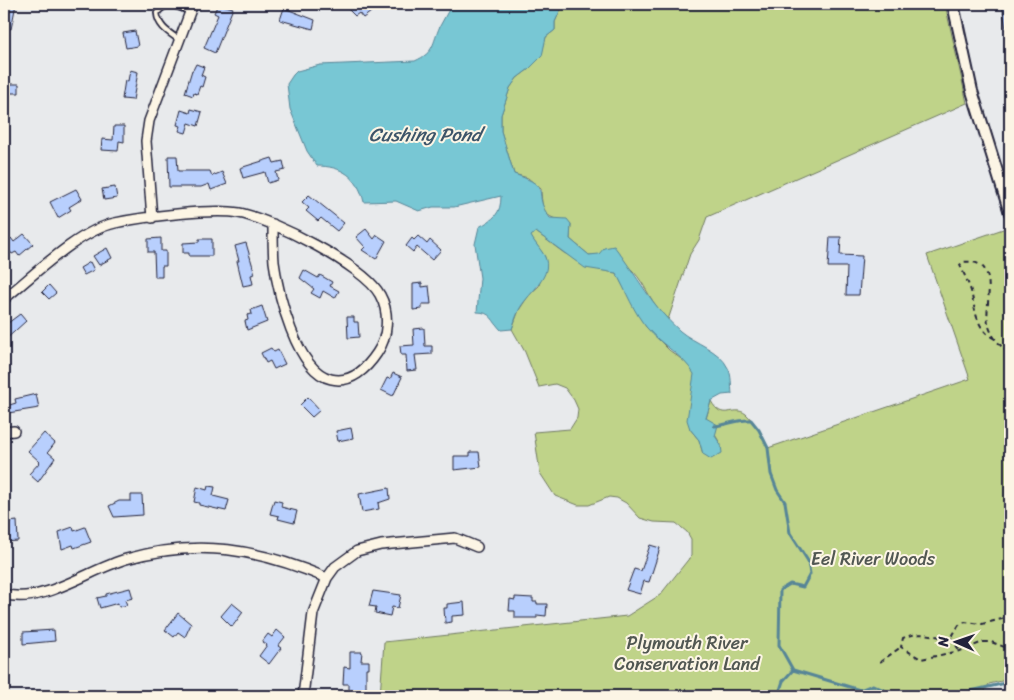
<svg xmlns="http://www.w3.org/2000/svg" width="1014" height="700" viewBox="0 0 1014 700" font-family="Sriracha,sans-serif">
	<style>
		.green { fill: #bfd389; stroke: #707a62 }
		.water { fill: #78c7d4; stroke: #568597 }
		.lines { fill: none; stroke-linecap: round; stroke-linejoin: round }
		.stream { stroke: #568597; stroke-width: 3 }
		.building { fill: #b8cffd; stroke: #22223b }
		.service-casing { stroke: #22223b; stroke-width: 8 }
		.minor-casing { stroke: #22223b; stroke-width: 12 }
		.tertiary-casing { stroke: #22223b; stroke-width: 14 }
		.path { stroke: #22223b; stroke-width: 2; stroke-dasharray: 5 4; stroke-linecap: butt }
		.service { stroke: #fcf5e5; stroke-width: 4.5 }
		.minor { stroke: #fcf5e5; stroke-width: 9 }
		.tertiary { stroke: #fcf5e5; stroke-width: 10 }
		.labels { text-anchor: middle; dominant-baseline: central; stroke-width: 4; stroke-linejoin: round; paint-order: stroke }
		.park-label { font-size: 18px; fill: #515752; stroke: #fcf5e5 }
		.water-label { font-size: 19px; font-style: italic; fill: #3c5469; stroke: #fcf5e5 }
	</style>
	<rect width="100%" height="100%" fill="#e8eaec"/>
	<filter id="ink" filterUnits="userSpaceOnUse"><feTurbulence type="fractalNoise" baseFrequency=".02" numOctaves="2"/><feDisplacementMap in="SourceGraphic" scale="10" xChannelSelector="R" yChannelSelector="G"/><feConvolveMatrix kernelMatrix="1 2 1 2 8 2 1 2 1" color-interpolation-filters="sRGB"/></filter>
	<g filter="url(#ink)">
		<path class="green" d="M563,4h382l22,99 -260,114 -8,23 -9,14 -22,66c-18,-17 -21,-34 -35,-49 -7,-9 -33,-17 -44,-16l-19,-16 1,-15c-25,-8 -29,-7 -30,-35l-13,-11 -14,-4 -13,-43v-16l9,-27 7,-10 12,-9 12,-13 5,-19 9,-7v-8z
			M1009,227l1,452 -21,5 -4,7v5c-40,0 -82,2 -122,0 -27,-1 -44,-8 -72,0h-411l4,-54 243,-26 33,-21 31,-39v-17l-4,-7 -11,-9 -22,-1 -14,-4 -14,-15 -9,-5 -8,-1 -20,8h-11l-23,-9 -15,-23 -6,-41 36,-3 7,-11 1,-9 -4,-9 -9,-12 -10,-4 -16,3 -14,-35 -13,-23 7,-19 10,-15 10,-9 6,-29 -15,-21 6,-4 28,21 36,17 16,3 30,54 23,23 19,14 7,10 -5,55 9,11 4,14 18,-9 -15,-26 5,-18c12,22 22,3 35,13 10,9 16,23 22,34l202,-69 -43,-124z"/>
		<path class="water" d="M452,4h111l-8,18v8l-9,7 -4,19 -13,13 -12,9 -7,10 -9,27v16l13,43c42,14 16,18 36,44l17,1 4,5 -1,15 19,16 10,-1 5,-6 10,-2c23,29 38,61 66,85 14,12 40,19 48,37 4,7 3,18 4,26l-10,1 -11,6 -5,17 12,7 -3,11 6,9 1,8 -11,6 -8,-5 -4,-14 -9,-11 -3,-9 7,-46c-11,-19 -33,-29 -47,-46 -13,-15 -21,-37 -31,-55l-31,-5 -49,-36 -5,4c4,8 13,16 15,24 5,19 -20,35 -27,50 -3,6 -5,13 -7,19l-11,1c-9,-9 -9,-18 -24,-18l3,-34 -5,-34 4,-17c15,-8 22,-13 22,-31l-47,11h-21l-14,4 -23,-10 -32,1c-6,-26 -23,-36 -47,-36l-10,-15 -17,-42 -3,-25 6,-9 4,-4 23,-6 95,-4c20,-9 17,-17 25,-35 4,-7 8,-15 12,-22z"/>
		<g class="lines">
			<path class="stream" d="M714,426c13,-1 24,-7 37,-6l8,10 9,18 3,26 6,16 8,12 5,31 18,28 2,13 -7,13 -13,-3 -10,6 -1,55 14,25 -10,11 -5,15
				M793,670l67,20 13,-5 24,11
				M949,696l61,-14"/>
		</g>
		<path class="building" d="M5,4h11l-5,25 -7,-2z
			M218,4l15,4 -18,45 -11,-5 14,-33 -4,-2z
			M354,4h10l7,8 -8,6 -4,-5 -4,3 -7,-7z
			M1002,4h8v25h-4z
			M284,8l31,12 -2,9 -33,-9z
			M135,31l3,15 -12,2 -3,-15z
			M196,64l8,3 -3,8 4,2 -3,10 -2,-1 -3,8 -3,-1 -1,3 -8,-3 7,-23h1z
			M130,70l8,2 -5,28 -11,-1 3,-19 3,1z
			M6,84h13v9h-14z
			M191,109l11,3 -4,14 -9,-3 -3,10 -7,-2 2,-5 -4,-1 4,-15 9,3z
			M114,126h10v16l-5,-1 -1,10 -17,-1 1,-11 11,1z
			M168,156h9l1,15h32l2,5 10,-4 5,12 -16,6 -2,-6 -8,3h-32z
			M272,158l2,5 9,-2 2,9 -9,2 2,8 -10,3 -3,-11 -22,6 -3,-10z
			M115,187l2,11 -13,2 -2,-11z
			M76,189l6,10 -13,8 2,3 -13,8 -8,-16z
			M309,195l35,28 -7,8 -16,-13 -3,3 -12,-10 3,-3 -7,-6z
			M366,229l8,10 3,-4 9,6 -10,18 -14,-9 3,-3 -9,-10z
			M24,234l9,10 -14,12 -3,-4 -4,2 -8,-10 7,-6 3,4z
			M418,236l9,8 3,-4 11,10 -9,10 -15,-13 -4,5 -7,-6 6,-8 2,2z
			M830,237h11l-1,18 22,1 -3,39h-13l1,-28h-19z
			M161,238v13h5v15h-4v11h-7l-1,-25h-6v-13z
			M199,239h13v17h-23v-3h-6v-10l16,-1z
			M246,243l9,31 -4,1 2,9 -10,2 -6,-25h2l-4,-15z
			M107,248l5,10 -13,7 -6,-9z
			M90,262l4,8 -10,5 -4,-7z
			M304,270l14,8 2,-3 12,7 -2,4 9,5 -4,7 -12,-7 -3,7 -9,-5 3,-4 -14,-11z
			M422,283v4l7,-1 2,18h-9v5l-9,1v-26z
			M49,285l7,8 -7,6 -7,-7z
			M262,306l5,16 -20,8 -2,-9 3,-1 -1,-5 5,-1 -1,-4z
			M20,314l6,7 -22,20v-15z
			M347,317h7v5h4l1,15 -11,1z
			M424,328l1,18h7v8l-17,1 2,15 -10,1 -1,-16h-5l-1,-9 14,-1 -1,-16z
			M271,348l3,4 4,-2 7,14 -11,5 -4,-8 -4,2 -5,-10z
			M393,373l9,4 -9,19 -12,-6 6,-12 3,1z
			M36,394l3,14 -31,5 -2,-7 10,-3 -1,-4z
			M308,397l12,13 -8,7 -12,-12z
			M351,428l2,10 -15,3 -2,-10z
			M44,433l11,10 -7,9 7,6 -17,24 -9,-8 11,-12 -12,-11z
			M470,452h9l2,15 -27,3v-14h16z
			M208,486l7,1 -2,9 16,4 -3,11 -27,-6v-2l-5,-1 3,-15 10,3z
			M389,488l1,11 -12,4 1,6 -17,3 -3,-18z
			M131,495h11l1,20 -29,2 -5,-11 10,-5h12z
			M274,500l8,2 -1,5 16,4 -3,12 -16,-4 1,-3 -9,-2z
			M17,521l1,20 -14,1v-16l6,-1 -1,-3z
			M73,527l1,4 11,-4 6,15 -17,6 -1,-3 -11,4 -3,-17z
			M650,545l10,3 -11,34 -5,-1 -4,13 -14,-4 8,-21 7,2z
			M130,588l3,10 -8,2 2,5 -8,2 -1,-4 -18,5 -3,-10 9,-2v-2z
			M373,591l28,4 -3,13 -6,-1 -2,9 -15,-3 1,-6 -7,-1z
			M515,597l18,1v4h4v2h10l-1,12 -9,-1v3h-22v-7h-6l1,-12 5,1z
			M464,602l1,13 -13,1v6l-7,1 -1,-15h3v-4z
			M232,603l11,9 -11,15 -11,-11z
			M178,613l13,11 -6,13 -7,-5 -4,5 -9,-7z
			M54,630l1,11 -32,3v-12z
			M277,630l8,7 -7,9 3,2 -12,16 -10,-8 8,-11 -5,-3 6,-8 4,3z
			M350,652h12l-1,9h8v7h-3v27h-17v-11h-6l1,-17 6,1z"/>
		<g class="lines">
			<defs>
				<path id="service" d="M178,39c-10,-7 -20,-13 -21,-26 10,-13 20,-7 33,-1"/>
				<path id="minor" d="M152,218l-6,-77 3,-20 44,-117
					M4,299c30,-24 74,-68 111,-76 27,-6 98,-15 124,-10 32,6 126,53 141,82 10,18 8,42 -3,58 -10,15 -26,31 -46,26 -35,-8 -53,-86 -57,-117 -1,-12 -1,-25 -1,-38
					M4,432l10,-1
					M4,594c37,12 86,-25 122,-35 73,-21 132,-10 201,19
					M303,696l10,-83 14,-35 8,-11 22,-16 24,-6 74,-7 22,9"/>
				<path id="tertiary" d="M953,4l19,87 38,122"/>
			</defs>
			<use href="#service" class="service-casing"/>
			<use href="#minor" class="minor-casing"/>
			<use href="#tertiary" class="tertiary-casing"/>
			<path class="path" d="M995,339c-19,-9 -20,-30 -24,-48 -3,-9 -7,-17 -11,-26l3,-3c39,-4 21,41 25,61 3,14 13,23 22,32
				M1010,612l-8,7 -20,5 -17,-2 -6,3 -8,13c-19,-1 -29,-8 -48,0l-2,9 20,12 39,-8 23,-9h8l19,7
				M951,638l9,13
				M880,662l21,-15"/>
			<use href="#service" class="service"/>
			<use href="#minor" class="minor"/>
			<use href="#tertiary" class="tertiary"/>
		</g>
	</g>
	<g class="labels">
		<g class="park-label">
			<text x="873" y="559">Eel River Woods</text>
			<text x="687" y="643">Plymouth River<tspan x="687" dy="21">Conservation Land</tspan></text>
		</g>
		<g class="water-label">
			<text x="425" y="134">Cushing Pond</text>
		</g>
	</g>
	<rect width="1014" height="700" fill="none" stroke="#fcf5e5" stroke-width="20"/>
	<rect x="10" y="10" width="994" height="680" fill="none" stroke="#22223b" stroke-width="2" filter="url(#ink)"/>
	<g transform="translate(956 642) rotate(272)" stroke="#fcf5e5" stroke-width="4" paint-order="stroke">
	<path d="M0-4L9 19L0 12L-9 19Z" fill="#22223b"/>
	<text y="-8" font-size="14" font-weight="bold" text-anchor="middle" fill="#22223b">N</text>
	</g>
</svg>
